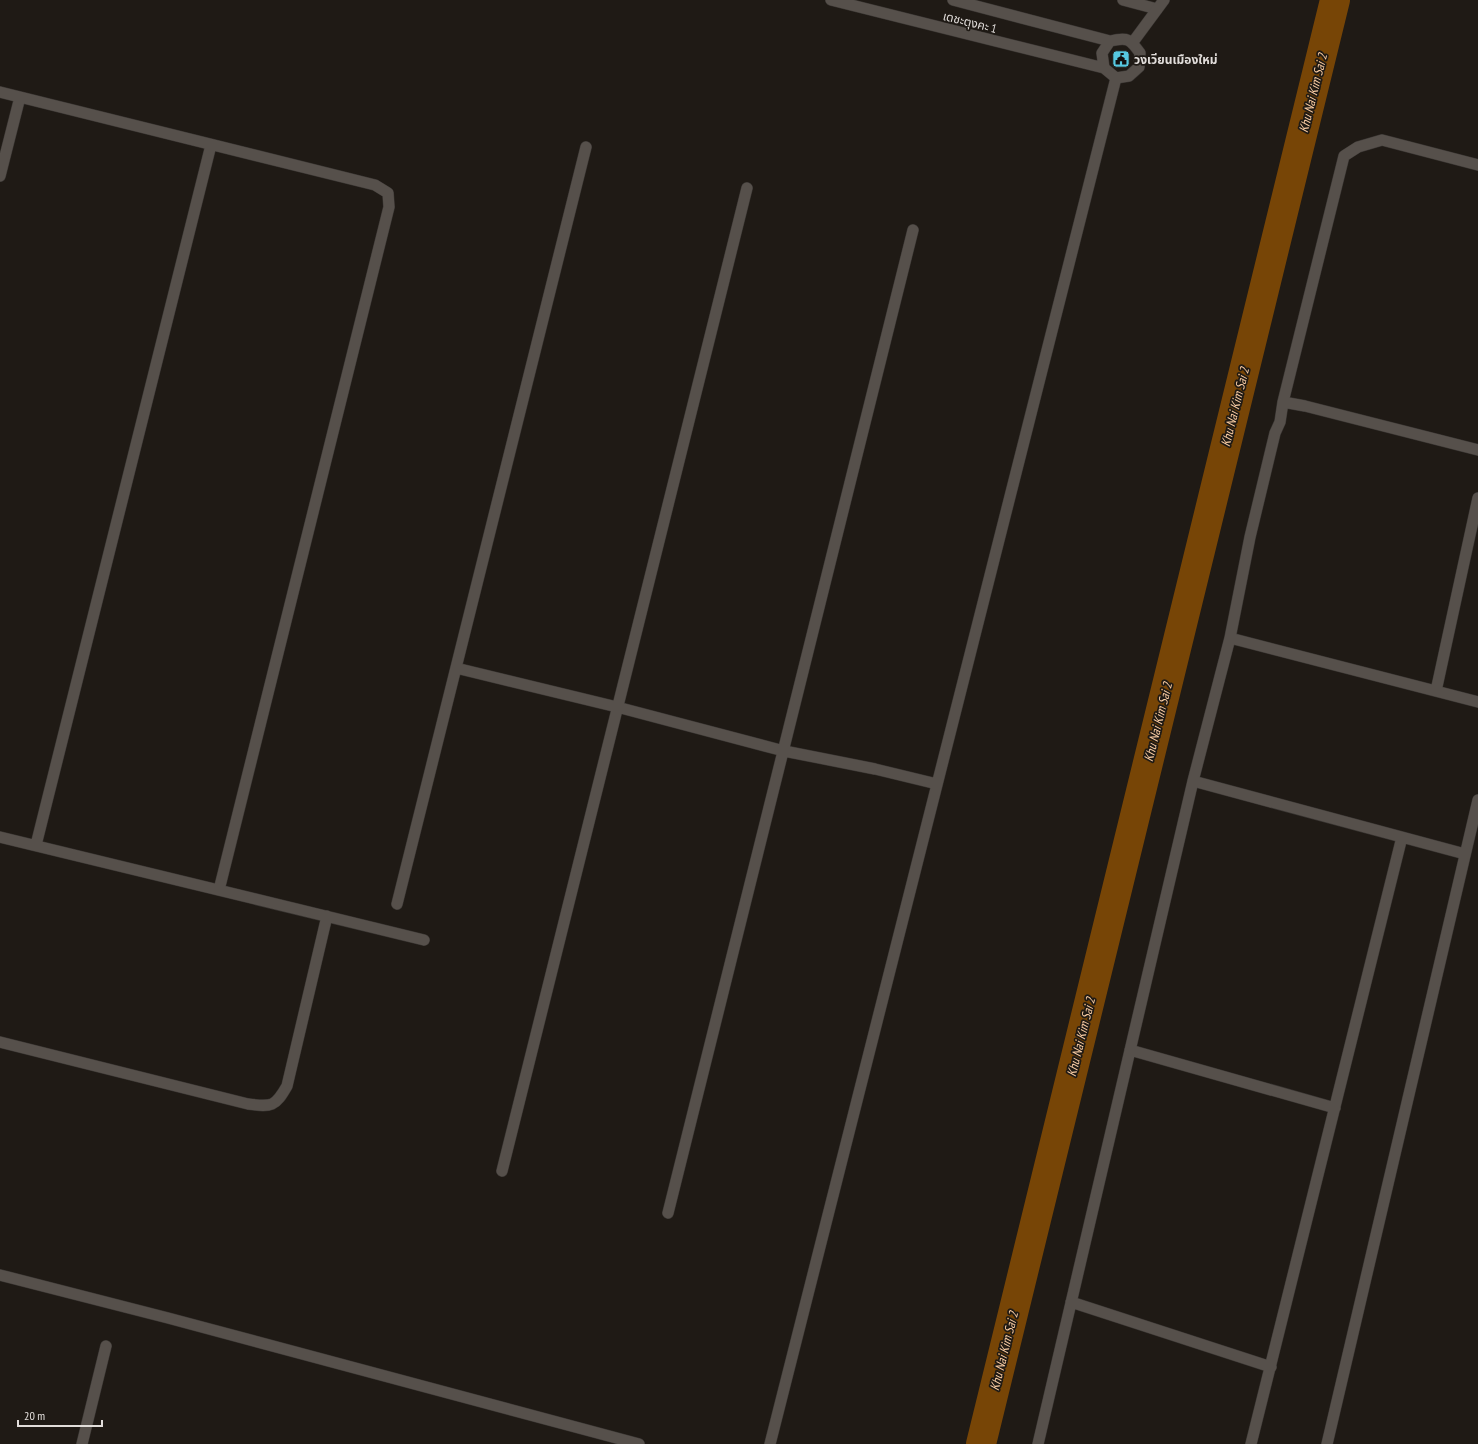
<svg xmlns="http://www.w3.org/2000/svg" width="1478" height="1444" viewBox="0 0 1478 1444" font-family="'PT Sans Narrow','Noto Sans Thai',sans-serif">
	<style>
		.lines { fill: none; stroke-linecap: round; stroke-linejoin: round }
		.canal { stroke: #774506; stroke-width: 30 }
		.service-casing { stroke: #393532; stroke-width: 12 }
		.minor-casing { stroke: #393532; stroke-width: 12 }
		.service { stroke: #56504b; stroke-width: 11 }
		.minor { stroke: #56504b; stroke-width: 11 }
		.labels { text-anchor: middle; dominant-baseline: central; stroke-width: 3.5; stroke-linejoin: round; paint-order: stroke }
		.street-label { font-size: 12px; fill: #e1ddda; stroke: #1f1a15 }
		.poi-label { font-size: 12px; font-weight: bold; fill: #e1ddda; stroke: #1f1a15; text-anchor: start }
		.water-label { font-size: 13px; font-style: italic; fill: #fdcfa5; stroke: #1f1a15 }
	</style>
	<rect width="100%" height="100%" fill="#1f1a15"/>
	<g class="lines">
		<path class="canal" d="M981,1444l354,-1444"/>
		<defs>
			<path id="service" d="M1123,0l34,9
				M1283,402l61,-246 14,-9 24,-7 96,25
				M1230,638l248,64
				M1436,691l42,-193
				M1193,781l272,73
				M1130,1050l205,58
				M1071,1302l200,65
				M1038,1444l155,-663 37,-143 20,-101 25,-104 5,-11 3,-20 22,4 173,44
				M1251,1444l151,-607
				M1327,1444l151,-644"/>
			<path id="minor" d="M831,0l273,68 12,10 13,-2 10,-9 1,-14c-10,-14 -12,-16 -30,-12l-8,12 2,15
				M953,0l157,41
				M1133,42l31,-42
				M0,92l375,93 13,8 1,14 -170,683
				M0,176l20,-79
				M456,668l161,39 167,44 91,18 62,15
				M0,837l424,103
				M36,845l175,-700
				M397,904l189,-757
				M0,1042l248,62c24,3 27,3 39,-18l40,-170
				M502,1171l245,-983
				M668,1213l245,-983
				M0,1275l168,43 471,126
				M82,1444l24,-98
				M770,1444l346,-1366"/>
		</defs>
		<use href="#service" class="service-casing"/>
		<use href="#minor" class="minor-casing"/>
		<use href="#service" class="service"/>
		<use href="#minor" class="minor"/>
	</g>
	<defs>
		<symbol id="civic-square" viewBox="-11 -11 22 22"><rect x="-9" y="-9" width="18" height="18" rx="4" fill="#56c9e1" stroke="#1f1a15"/><path d="M-.6-6.5H3V-4.5H.6V-3L4-1V1h2V6H-6V1h2V-1L-.6-3ZM-1.2 2.5V6h2.4V2.5Z" fill="#111"/></symbol>
	</defs>
	<g fill-rule="evenodd">
		<use href="#civic-square" x="1111" y="49" width="20" height="20"/>
	</g>
	<g class="labels">
		<g class="street-label">
			<text transform="translate(970 22) rotate(14)">เดชะตุงคะ 1</text>
		</g>
		<g class="poi-label">
			<text x="1134" y="59">วงเวียนเมืองใหม่</text>
		</g>
		<g class="water-label">
			<text transform="translate(1313 93) rotate(-76)">Khu Nai Kim Sai 2</text>
			<text transform="translate(1235 407) rotate(-76)">Khu Nai Kim Sai 2</text>
			<text transform="translate(1158 722) rotate(-76)">Khu Nai Kim Sai 2</text>
			<text transform="translate(1081 1037) rotate(-76)">Khu Nai Kim Sai 2</text>
			<text transform="translate(1004 1351) rotate(-76)">Khu Nai Kim Sai 2</text>
		</g>
	</g>
	<path d="M18 1420v6h84v-6" fill="none" stroke="#e1ddda" stroke-width="2"/>
	<text x="24" y="1420" font-size="12" fill="#e1ddda" stroke="#1f1a15" stroke-width="3" paint-order="stroke">20 m</text>
</svg>
